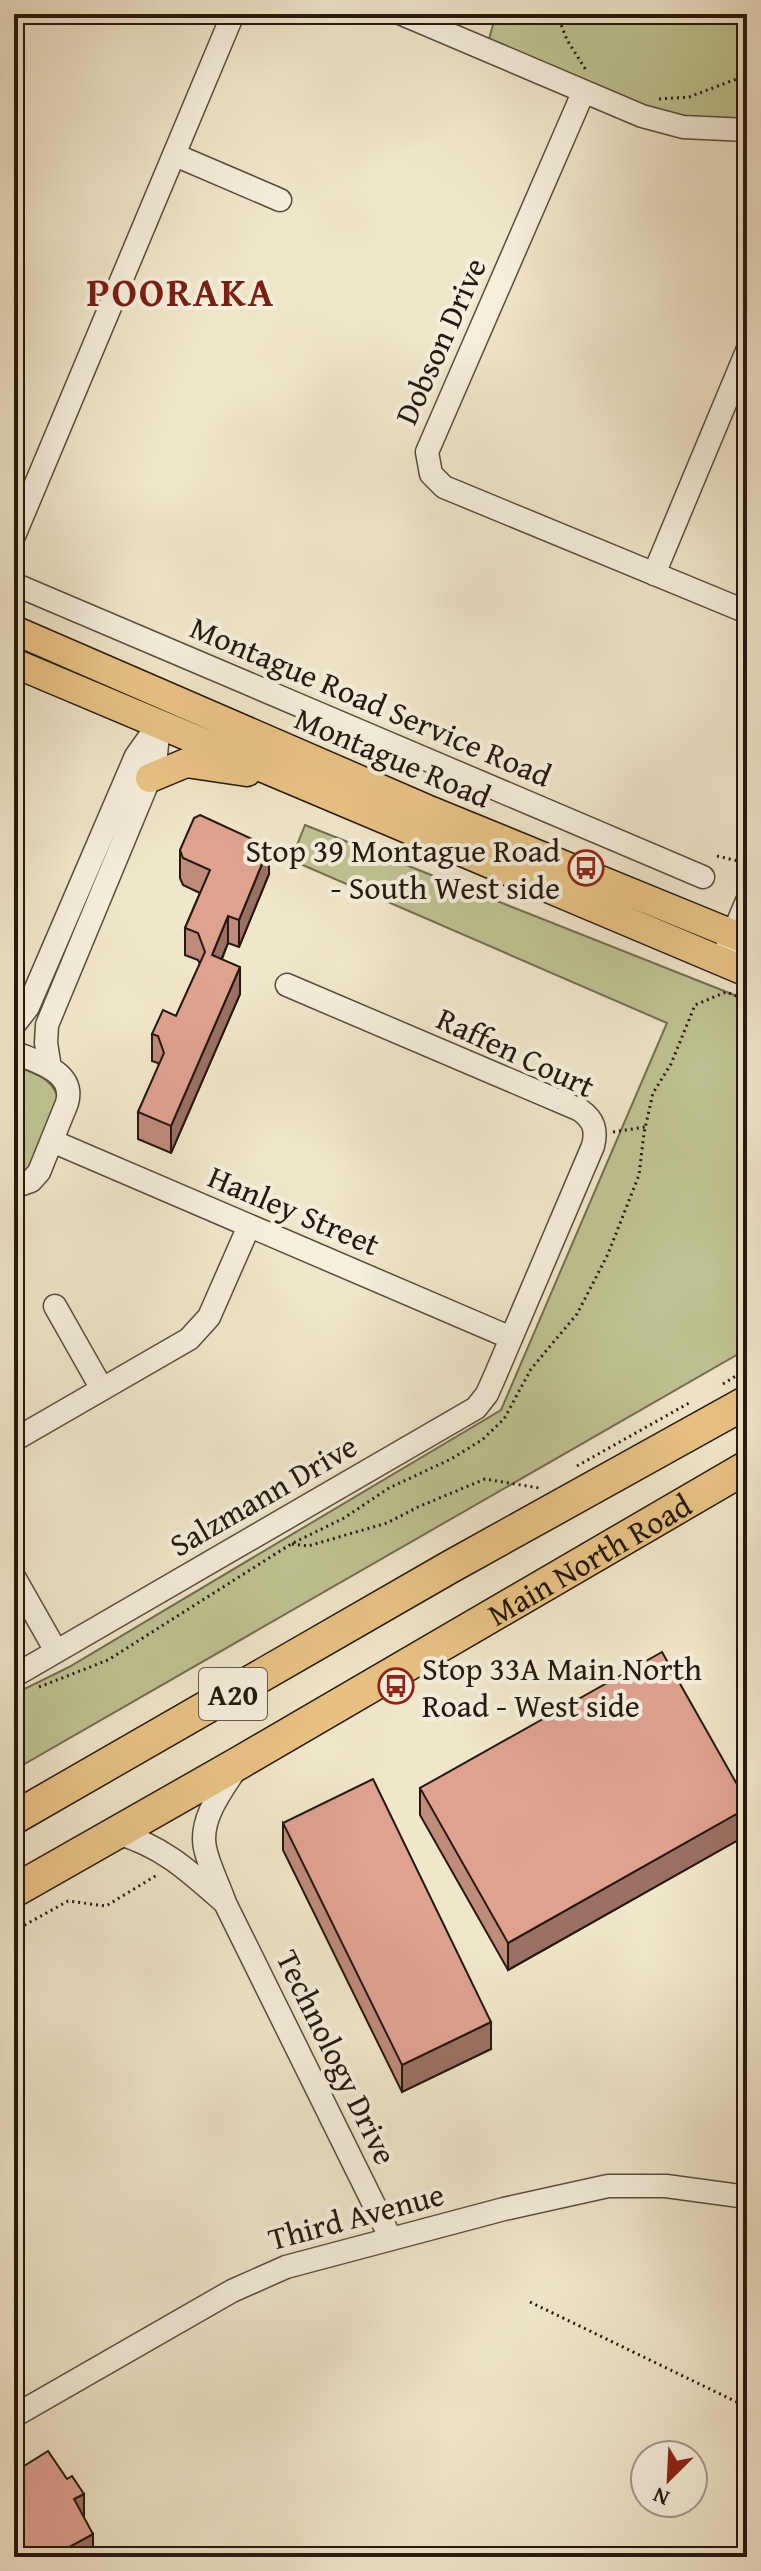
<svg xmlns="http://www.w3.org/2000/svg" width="761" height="2571" viewBox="0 0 761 2571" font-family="'Gentium Book Plus',serif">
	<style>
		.green { fill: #bfc393; stroke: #726e52; stroke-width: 2 }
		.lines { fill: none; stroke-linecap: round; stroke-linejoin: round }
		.minor-casing { stroke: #584c3e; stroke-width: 25 }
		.major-casing { stroke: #261810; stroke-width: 31 }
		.highway-casing { stroke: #261810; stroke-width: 35 }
		.path { stroke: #261810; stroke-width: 3; stroke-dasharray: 2 4; stroke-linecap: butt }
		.minor { stroke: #f5efdc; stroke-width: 22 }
		.major { stroke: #e8c384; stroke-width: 28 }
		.highway { stroke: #e8c384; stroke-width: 32 }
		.wall { fill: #bf8b7b; stroke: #261810; stroke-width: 2 }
		.shaded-wall { fill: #9b7164; stroke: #261810; stroke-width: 2 }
		.building { fill: #dea28f; stroke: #261810; stroke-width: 2 }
		.labels { text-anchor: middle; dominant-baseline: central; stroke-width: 8; stroke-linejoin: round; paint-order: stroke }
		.shield { fill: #f5efdc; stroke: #64584d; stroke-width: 2 }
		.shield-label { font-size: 30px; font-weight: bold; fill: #261810 }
		.street-label { font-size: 32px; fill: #261810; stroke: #f5efdc }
		.poi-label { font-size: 32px; fill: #261810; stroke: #f5efdc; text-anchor: end }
		.district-label { font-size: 40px; font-weight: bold; letter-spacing: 2px; fill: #7a1f14; stroke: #f5efdc }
	</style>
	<rect width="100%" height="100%" fill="#f0e6c9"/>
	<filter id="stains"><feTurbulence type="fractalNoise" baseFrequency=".0025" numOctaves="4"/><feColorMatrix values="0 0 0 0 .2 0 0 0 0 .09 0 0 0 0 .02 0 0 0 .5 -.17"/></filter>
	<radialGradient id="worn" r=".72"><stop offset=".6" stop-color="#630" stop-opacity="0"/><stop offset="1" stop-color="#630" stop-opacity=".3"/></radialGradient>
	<path class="green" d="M496,14h251v111l-105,-9 -156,-66z
		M305,825l442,175v349l-733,421v-76l55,-27 432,-257 166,-387 -376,-163z
		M14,1065c19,9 40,12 44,35l-29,68 -7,6h-8z"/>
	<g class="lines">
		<defs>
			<path id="minor" d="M402,14l240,102 41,11 64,3
				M583,93l-156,359 4,22 13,13 303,125
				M175,155l105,45
				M14,536l219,-522
				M654,574l93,-223
				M14,584l689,293
				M727,948l20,-47
				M14,1025l14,-18 108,-251 22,-31
				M14,1052c22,10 62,19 53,51l-28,69 -8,9 -17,6
				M50,1068l-4,-25 1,-18 108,-260 4,-41
				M52,1141l459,197
				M55,1306l47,83
				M14,1440l175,-101 20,-22 40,-91
				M14,1577l42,74
				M14,1676l462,-268 11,-14 8,-18 98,-230c4,-16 1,-26 -13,-36l-293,-125
				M237,1767c-15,23 -38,52 -32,81 4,19 14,37 20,55l166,336
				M117,1833c47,14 72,38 107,69
				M14,2416l218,-125 54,-24 218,-58 104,-23h58l81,11"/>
			<path id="major" d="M14,630l415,180 318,130
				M14,663l733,309
				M150,778l36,-15 61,9"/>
			<g id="highway">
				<path d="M14,1818l436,-251 297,-165"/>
				<path id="s1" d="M14,1891l225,-128 508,-296"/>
			</g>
		</defs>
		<use href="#minor" class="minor-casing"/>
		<use href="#major" class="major-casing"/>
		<use href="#highway" class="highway-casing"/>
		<path class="path" d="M557,14l10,26 19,30
			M659,99l30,-2 58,-22
			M717,856l30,7
			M613,1132l32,-5
			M723,1384l24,-15
			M577,1466l112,-63
			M292,1544l16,2 79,-23 31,-16 67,-28 54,9
			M39,1687l69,-27 183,-116 53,-26 45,-30 62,-29 31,-19 22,-21 27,-50 46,-55 31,-60 31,-79 5,-42 9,-40 18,-29 24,-59 31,-13 21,8
			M14,1931l54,-30 38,5 51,-31
			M530,2302l217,105"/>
		<use href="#minor" class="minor"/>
		<use href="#major" class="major"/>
		<use href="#highway" class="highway"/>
	</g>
	<path class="wall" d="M180,850l89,24 -30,73 -11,-4 -6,16 18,35 -69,159 -33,-14v-27l21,-46 -1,-3 -6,-2v-27l24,-18 24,-52 -2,-4 -13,-5v-27l15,-35 -17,-8 -3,-7z
		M420,1788l327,14v33l-239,135 -88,-155z
		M283,1823l208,226 -89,43 -119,-242z"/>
	<path class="shaded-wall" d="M269,847v27l-30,73v-27z
		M228,916v27l-16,39v-27z
		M240,967v27l-69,159v-27z
		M747,1808v27l-239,135v-27z
		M491,2022v27l-89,43v-27z
		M84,2494v27l-10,-22z
		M93,2534v23h-42z"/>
	<path class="building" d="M200,815l69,32 -30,73 -11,-4 -16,39 28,12 -69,159 -33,-14 26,-59 -6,-17 -6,-2 11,-24 13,6 29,-64 -7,-19 -13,-5 25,-58 -27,-12 -3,-8 14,-32z
		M662,1652l85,150v6l-239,135 -88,-155z
		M373,1779l118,243 -89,43 -119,-242z
		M48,2451l19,28 5,-3 12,18 -10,5 19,35 -42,23h-37v-105l10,14z"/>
	<defs>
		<symbol id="bus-ring" viewBox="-11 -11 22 22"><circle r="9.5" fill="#f5efdc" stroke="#8f2418" stroke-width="1.5"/><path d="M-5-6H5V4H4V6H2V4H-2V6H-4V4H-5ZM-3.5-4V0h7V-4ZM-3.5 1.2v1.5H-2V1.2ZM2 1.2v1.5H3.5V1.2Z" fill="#8f2418"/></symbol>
	</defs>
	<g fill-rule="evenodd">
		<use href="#bus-ring" x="566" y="848" width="40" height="40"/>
		<use href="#bus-ring" x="376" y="1666" width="40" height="40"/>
	</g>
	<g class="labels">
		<rect class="shield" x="199" y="1668" width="68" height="52" rx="6"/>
		<g class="shield-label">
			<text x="233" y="1694">A20</text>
		</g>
		<g class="street-label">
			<text transform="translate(440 341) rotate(-66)">Dobson Drive</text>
			<text transform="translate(371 701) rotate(23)">Montague Road Service Road</text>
			<text transform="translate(393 757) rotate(23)">Montague Road</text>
			<text transform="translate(516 1052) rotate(25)">Raffen Court</text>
			<text transform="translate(294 1210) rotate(23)">Hanley Street</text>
			<text transform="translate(263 1495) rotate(-30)">Salzmann Drive</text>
			<text stroke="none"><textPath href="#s1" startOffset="664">Main North Road</textPath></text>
			<text transform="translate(337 2057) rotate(64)">Technology Drive</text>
			<text transform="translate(356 2216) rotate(-15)">Third Avenue</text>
		</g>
		<g class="poi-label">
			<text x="560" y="850">Stop 39 Montague Road<tspan x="560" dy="37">- South West side</tspan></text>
			<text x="422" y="1668" text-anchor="start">Stop 33A Main North<tspan x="422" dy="37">Road - West side</tspan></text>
		</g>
		<g class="district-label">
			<text x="181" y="291">POORAKA</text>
		</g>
	</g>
	<rect width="761" height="2571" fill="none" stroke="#f0e6c9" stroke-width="48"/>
	<rect x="16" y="16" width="729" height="2539" fill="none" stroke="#261810" stroke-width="4"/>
	<rect x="24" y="24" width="713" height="2523" fill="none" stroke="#261810" stroke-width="2"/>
	<g transform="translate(669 2479) rotate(204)"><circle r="38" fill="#f5efdc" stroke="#a2998a" stroke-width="2"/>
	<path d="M0-6L14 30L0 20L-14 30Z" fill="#8f2418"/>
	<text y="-12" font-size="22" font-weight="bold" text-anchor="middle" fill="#261810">N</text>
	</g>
	<rect width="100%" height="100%" filter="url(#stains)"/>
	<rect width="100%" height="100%" fill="url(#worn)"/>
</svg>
